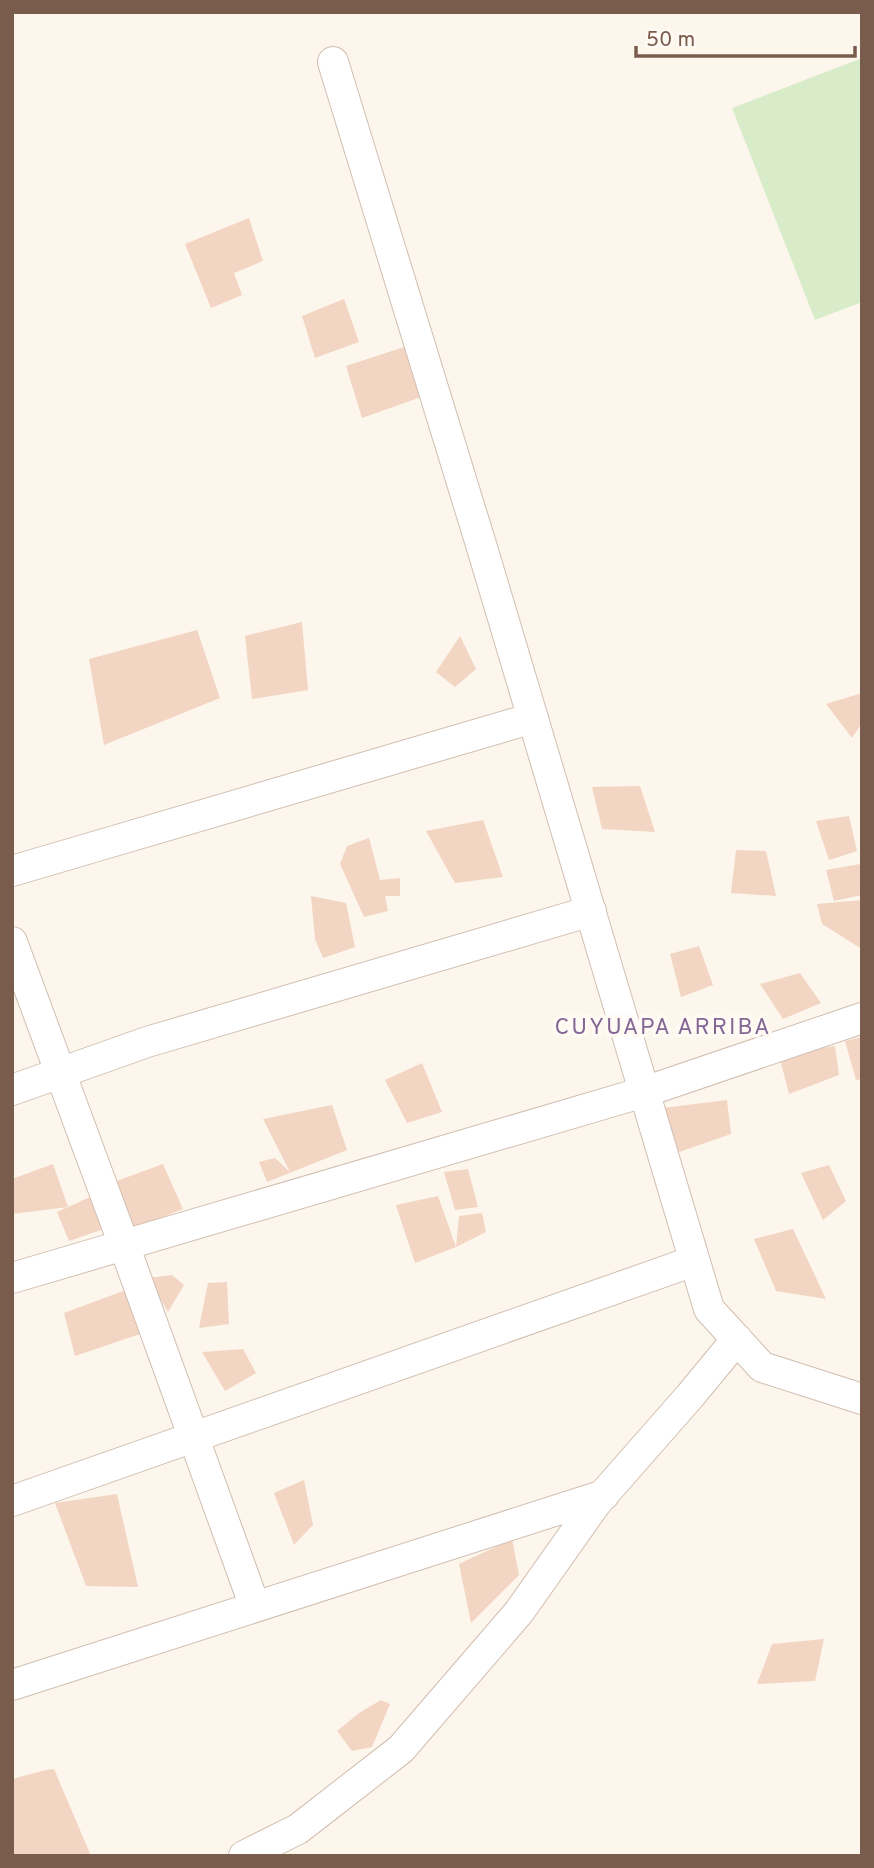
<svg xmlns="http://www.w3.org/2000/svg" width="874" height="1868" viewBox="0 0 874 1868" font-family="Overpass,sans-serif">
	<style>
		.green { fill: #d8ecc9 }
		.building { fill: #f3d5c3 }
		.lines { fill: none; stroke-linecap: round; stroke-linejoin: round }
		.street-casing { stroke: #d1beb0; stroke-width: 32 }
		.street { stroke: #fff; stroke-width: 30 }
		.labels { text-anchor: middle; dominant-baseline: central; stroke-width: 7; stroke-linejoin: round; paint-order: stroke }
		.quarter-label { font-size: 23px; letter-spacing: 2px; fill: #846695; stroke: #fffaf3 }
	</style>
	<rect width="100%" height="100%" fill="#fdf6ec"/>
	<path class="green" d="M862,58v244l-47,18 -83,-212z"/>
	<path class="building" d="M249,218l14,43 -29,12 8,22 -31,13 -26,-64z
		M344,299l15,43 -44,16 -13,-42z
		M404,347l17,50 -59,21 -16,-52z
		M302,622l6,68 -56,9 -7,-63z
		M197,630l23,68 -116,47 -15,-86z
		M460,636l16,33 -21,18 -19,-15z
		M862,693v30l-10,15 -26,-34z
		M640,786l15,46 -53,-3 -10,-42z
		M849,816l8,35 -28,9 -13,-39z
		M483,820l20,57 -48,6 -29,-52z
		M369,838l11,42 20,-2v18h-15l3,15 -24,6 -24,-53 7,-18z
		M736,850l30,1 10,45 -45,-3z
		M860,864l2,31 -28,6 -8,-31z
		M311,896l35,7 9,44 -32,11 -8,-19z
		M862,900v49l-40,-25 -5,-20z
		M699,946l14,39 -32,12 -11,-43z
		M800,973l21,30 -38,16 -23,-35z
		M862,1037v42l-6,1 -11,-39z
		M835,1046l4,29 -50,19 -10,-39z
		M422,1063l20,49 -35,11 -22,-43z
		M727,1100l4,34 -52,18 -16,-44z
		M332,1105l15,45 -80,32 -8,-20 16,-4 15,14 -27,-53z
		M53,1164l15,43 29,-13 13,33 -41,14 -12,-29 11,-5 -56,7v-35z
		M163,1164l20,45 -54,21 -18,-47z
		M829,1165l17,36 -23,19 -22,-47z
		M468,1169l10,38 -23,3 -11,-38z
		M438,1196l18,51 -41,16 -19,-58z
		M482,1213l4,19 -30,15 3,-31z
		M793,1229l33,70 -50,-8 -22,-52z
		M172,1275l12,10 -16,27 -20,-34z
		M227,1282l2,42 -30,4 9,-45z
		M134,1287l15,44 -74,25 -11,-43z
		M243,1349l13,24 -31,18 -23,-39z
		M304,1480l9,45 -19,20 -20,-52z
		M117,1494l21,93 -52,-1 -31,-83z
		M512,1539l7,36 -48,48 -12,-59z
		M824,1639l-9,42 -58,3 15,-40z
		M381,1700l9,4 -18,43 -20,4 -15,-20 22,-18z
		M54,1769l37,87h-79v-77l34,-9z"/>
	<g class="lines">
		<defs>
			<path id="street" d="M333,62l150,489 226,758 53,58 100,32
				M12,871l521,-153
				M12,942l112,303 131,362
				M12,1090l135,-48 444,-131
				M12,1278l632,-186 218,-74
				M12,1501l682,-240
				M12,1685l592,-190
				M244,1856l54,-27 103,-80 118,-137 77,-109 94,-107 47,-57"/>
		</defs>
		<use href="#street" class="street-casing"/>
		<use href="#street" class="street"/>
	</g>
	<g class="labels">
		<g class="quarter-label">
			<text x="663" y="1028">CUYUAPA ARRIBA</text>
		</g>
	</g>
	<rect width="874" height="1868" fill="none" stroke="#7a5c4d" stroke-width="28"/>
	<path d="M636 46v10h219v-10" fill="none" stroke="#7a5c4d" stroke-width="3.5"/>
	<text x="646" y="46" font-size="21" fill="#7a5c4d" stroke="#fffaf3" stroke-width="5" paint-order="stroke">50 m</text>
</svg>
